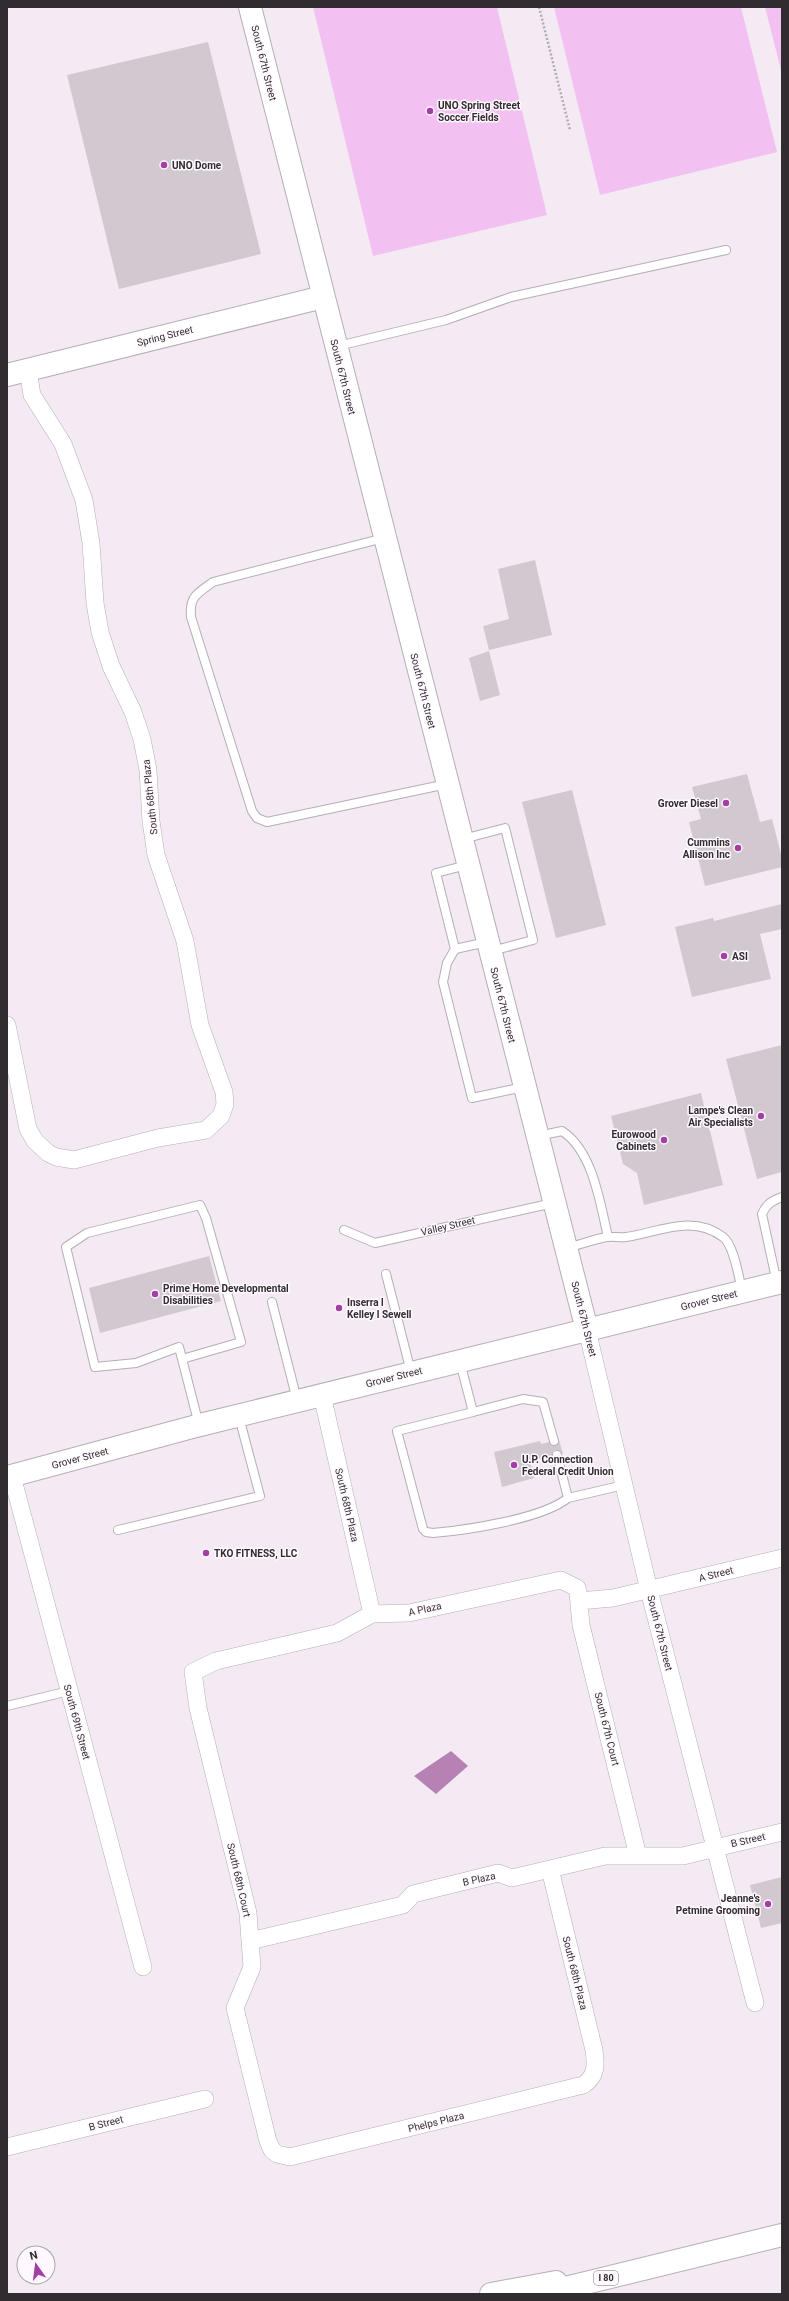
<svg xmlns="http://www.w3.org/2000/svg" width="789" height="2301" viewBox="0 0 789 2301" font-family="Roboto,sans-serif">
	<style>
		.green { fill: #f3c1f1 }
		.water { fill: #b582b3 }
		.building { fill: #d1c8d0 }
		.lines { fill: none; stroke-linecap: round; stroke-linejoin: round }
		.lane-casing { stroke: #b6adb5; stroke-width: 10 }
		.street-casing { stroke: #b6adb5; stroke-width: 18 }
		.secondary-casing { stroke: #b6adb5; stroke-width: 24 }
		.highway-casing { stroke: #b6adb5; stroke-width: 24 }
		.path { stroke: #b3abb2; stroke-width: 2.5; stroke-dasharray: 2 2; stroke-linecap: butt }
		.lane { stroke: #fff; stroke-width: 8 }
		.street { stroke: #fff; stroke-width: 17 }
		.secondary { stroke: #fff; stroke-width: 22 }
		.highway { stroke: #fff; stroke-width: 22 }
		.poi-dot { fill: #a33fa4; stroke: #fff9ff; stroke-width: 1.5 }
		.labels { text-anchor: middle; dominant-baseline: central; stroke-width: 3; stroke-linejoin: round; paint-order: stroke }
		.shield { fill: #fff9ff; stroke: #6e6a6e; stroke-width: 1 }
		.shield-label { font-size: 9px; font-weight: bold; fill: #302c30 }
		.street-label { font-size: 10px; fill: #302c30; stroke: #fff9ff }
		.poi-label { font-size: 10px; font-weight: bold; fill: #302c30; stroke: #fff9ff; text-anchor: start }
	</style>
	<rect width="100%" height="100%" fill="#f4eaf3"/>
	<path class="green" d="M313,7h184l50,208 -174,41z
		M554,7h187l36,145 -177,43z
		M765,7h17v67z"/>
	<path class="water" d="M451,1751l17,15 -32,28 -22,-18z"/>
	<path class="building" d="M208,42l53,212 -142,35 -52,-214z
		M535,560l17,75 -63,15 -6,-24 26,-7 -11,-50z
		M489,651l11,44 -20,6 -11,-43z
		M747,774l13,48 12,-3 10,39v9l-77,19 -16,-64 12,-3 -9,-32z
		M572,790l34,135 -50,13 -34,-136z
		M782,904v25l-22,5 11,45 -79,18 -17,-70 38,-9 1,3z
		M782,1045v127l-25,7 -31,-120z
		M701,1093l22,92 -79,20 -7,-32 -14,-9 -12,-48z
		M209,1256l12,45 -121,32 -11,-45z
		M559,1440l4,14 -7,-4 -3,1 -1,5 -22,5 4,17 -32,9 -8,-35 46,-11 1,3 8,-2 6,4z
		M782,1877v46l-21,5 -11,-43z"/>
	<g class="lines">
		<defs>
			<path id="lane" d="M338,346l108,-26 65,-23 215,-47
				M384,538l-171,44c-15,11 -24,14 -22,35l61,194 5,7 10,4 180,-38
				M463,839l42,-11 28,112 -41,11
				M467,865l-31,8 19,76 32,-7
				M455,949l-8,14 -4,19 29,116 52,-11
				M538,1136l24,-5c31,20 38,72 46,106
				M344,1230l31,13 178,-40
				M566,1248c14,-3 28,-9 41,-11 6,-1 13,1 19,0 31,-4 66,-24 97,0 11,8 16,41 19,54
				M386,1274l25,98
				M777,1283l-15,-69c4,-10 10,-13 20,-17
				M272,1302l25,98
				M182,1359l59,-17 -35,-124 -6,-13 -113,28 -21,14 29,120 41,-4 43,-16 20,78
				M460,1362l13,50 50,-13 20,3 11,39
				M473,1412l-76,19 26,98 3,3 7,1c34,-3 109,-14 135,-35
				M557,1455l11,43 56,-13
				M118,1530l142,-34 -21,-79
				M7,1706l62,-15"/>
			<path id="street" d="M7,1025l21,104 7,12 13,12 8,4 18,3 84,-22 48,-8 15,-14 4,-12 -1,-12 -24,-67 -15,-84 -29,-86 -5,-34 -3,-51 -6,-31 -9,-27 -22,-46 -11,-34 -5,-29 -4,-60 -7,-43 -21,-56 -31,-49 -4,-25
				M587,1330l62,260 106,413
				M322,1395l50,219
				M12,1476l131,491
				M579,1601l34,-3 169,-40
				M550,1869l44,181c2,13 3,27 -11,35l-293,72 -13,-3 -5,-4 -4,-9 -33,-133 17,-41 -4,-54 -50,-205 -5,-36 23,-11 121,-28 35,-19 37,-1 152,-33 16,8 1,5 3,32 57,231
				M250,1941l153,-36 10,-11 85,-21 14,5 93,-22h78l99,-24
				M7,2147l198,-48"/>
			<path id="secondary" d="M250,7l337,1323
				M7,375l316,-78
				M7,1477l193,-52 582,-143"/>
			<path id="highway" d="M491,2294l65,-12
				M541,2294l241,-59"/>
		</defs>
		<use href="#lane" class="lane-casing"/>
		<use href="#street" class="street-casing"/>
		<use href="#secondary" class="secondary-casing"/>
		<use href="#highway" class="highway-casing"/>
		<path class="path" d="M539,7l31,123"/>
		<use href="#lane" class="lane"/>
		<use href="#street" class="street"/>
		<use href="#secondary" class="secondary"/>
		<use href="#highway" class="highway"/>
	</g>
	<g class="poi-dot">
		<circle cx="430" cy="111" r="4"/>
		<circle cx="164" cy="165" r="4"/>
		<circle cx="726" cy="803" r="4"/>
		<circle cx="738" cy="848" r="4"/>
		<circle cx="724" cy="956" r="4"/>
		<circle cx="761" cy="1116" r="4"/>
		<circle cx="664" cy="1140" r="4"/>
		<circle cx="155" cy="1294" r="4"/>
		<circle cx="339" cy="1308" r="4"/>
		<circle cx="514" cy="1465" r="4"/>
		<circle cx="206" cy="1553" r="4"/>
		<circle cx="768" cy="1904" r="4"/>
	</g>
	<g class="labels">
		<rect class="shield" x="594" y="2271" width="24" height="14" rx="3"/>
		<g class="shield-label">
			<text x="606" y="2278">I 80</text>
		</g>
		<g class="street-label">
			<text transform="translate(264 63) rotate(76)">South 67th Street</text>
			<text transform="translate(165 336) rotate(-14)">Spring Street</text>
			<text transform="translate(343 377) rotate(76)">South 67th Street</text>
			<text transform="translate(423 691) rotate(76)">South 67th Street</text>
			<text transform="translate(150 797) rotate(-96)">South 68th Plaza</text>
			<text transform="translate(503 1005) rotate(76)">South 67th Street</text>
			<text transform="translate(448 1226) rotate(-13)">Valley Street</text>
			<text transform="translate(709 1300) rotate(-14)">Grover Street</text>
			<text transform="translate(584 1319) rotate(76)">South 67th Street</text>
			<text transform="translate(394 1377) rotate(-14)">Grover Street</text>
			<text transform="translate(80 1458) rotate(-15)">Grover Street</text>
			<text transform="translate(347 1505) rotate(77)">South 68th Plaza</text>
			<text transform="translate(716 1574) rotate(-14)">A Street</text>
			<text transform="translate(425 1609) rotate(-12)">A Plaza</text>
			<text transform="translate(660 1633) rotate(76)">South 67th Street</text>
			<text transform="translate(77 1722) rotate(75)">South 69th Street</text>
			<text transform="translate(607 1729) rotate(76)">South 67th Court</text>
			<text transform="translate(748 1840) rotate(-13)">B Street</text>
			<text transform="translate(479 1879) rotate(-12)">B Plaza</text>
			<text transform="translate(239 1880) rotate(77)">South 68th Court</text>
			<text transform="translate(575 1973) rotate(76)">South 68th Plaza</text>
			<text transform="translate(436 2122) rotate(-14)">Phelps Plaza</text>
			<text transform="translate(106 2123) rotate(-14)">B Street</text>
		</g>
		<g class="poi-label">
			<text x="438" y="105">UNO Spring Street<tspan x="438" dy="12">Soccer Fields</tspan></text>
			<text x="172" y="165">UNO Dome</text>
			<text x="718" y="803" text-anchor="end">Grover Diesel</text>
			<text x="730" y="842" text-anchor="end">Cummins<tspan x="730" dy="12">Allison Inc</tspan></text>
			<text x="732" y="956">ASI</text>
			<text x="753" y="1110" text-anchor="end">Lampe's Clean<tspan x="753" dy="12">Air Specialists</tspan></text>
			<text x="656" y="1134" text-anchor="end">Eurowood<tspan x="656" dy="12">Cabinets</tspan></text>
			<text x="163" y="1288">Prime Home Developmental<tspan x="163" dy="12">Disabilities</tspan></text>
			<text x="347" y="1302">Inserra l<tspan x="347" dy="12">Kelley l Sewell</tspan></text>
			<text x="522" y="1459">U.P. Connection<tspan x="522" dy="12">Federal Credit Union</tspan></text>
			<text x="214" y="1553">TKO FITNESS, LLC</text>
			<text x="760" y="1898" text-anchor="end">Jeanne's<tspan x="760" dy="12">Petmine Grooming</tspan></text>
		</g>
	</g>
	<rect width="789" height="2301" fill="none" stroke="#302c30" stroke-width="16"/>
	<g transform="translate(36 2265) rotate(346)"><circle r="19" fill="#fff9ff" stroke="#aca7ac"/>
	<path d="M0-3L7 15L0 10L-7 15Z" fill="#a33fa4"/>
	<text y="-6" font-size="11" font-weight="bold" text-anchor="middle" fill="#302c30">N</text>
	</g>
</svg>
